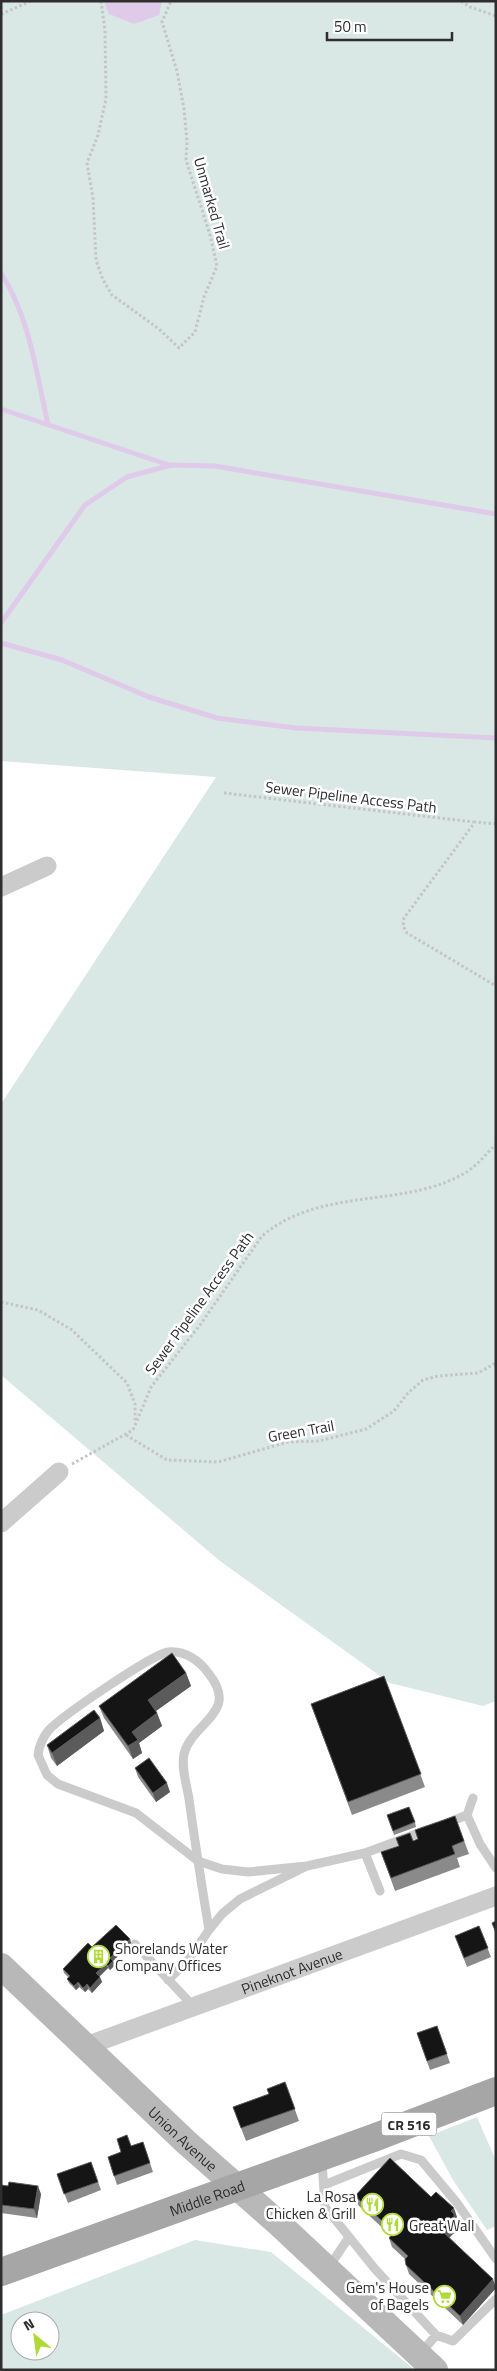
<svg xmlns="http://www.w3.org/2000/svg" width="497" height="2371" viewBox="0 0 497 2371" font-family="'Titillium Web',sans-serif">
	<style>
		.green { fill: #d9e7e5; fill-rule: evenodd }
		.water { fill: #e0cae9 }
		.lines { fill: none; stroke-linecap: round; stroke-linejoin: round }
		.stream { stroke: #e0cae9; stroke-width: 5 }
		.path { stroke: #c5c5c5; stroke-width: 3; stroke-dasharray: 2.5 2.5; stroke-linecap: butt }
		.lane { stroke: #cbcbcb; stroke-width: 9 }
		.street { stroke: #cbcbcb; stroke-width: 19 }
		.secondary { stroke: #b8b8b8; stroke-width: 26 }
		.primary { stroke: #a6a6a6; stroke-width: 28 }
		.wall { fill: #8a8a8a }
		.shaded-wall { fill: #5b5b5b }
		.building { fill: #151515; stroke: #5b5b5b }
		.labels { text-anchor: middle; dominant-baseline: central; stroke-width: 5; stroke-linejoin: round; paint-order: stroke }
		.shield { fill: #fff; stroke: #6d6d6d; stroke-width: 1 }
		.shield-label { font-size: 14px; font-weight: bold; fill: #2e2e2e }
		.street-label { font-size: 15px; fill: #2e2e2e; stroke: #fff }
		.poi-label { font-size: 15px; fill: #2e2e2e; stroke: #fff; text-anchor: start }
	</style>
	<rect width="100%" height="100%" fill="#fff"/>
	<path class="green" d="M1,1h495v1700l-13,5 -93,-23 -170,-122 -219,-186v-271l215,-327 -215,-16z
		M477,2117l19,44v65l-9,4 -34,-50 -24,-44z
		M195,2240l76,12 144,118h-414v-55zM20,2321h30v30h-30z"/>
	<path class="water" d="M104,1h58l-3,14 -25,9 -25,-10z"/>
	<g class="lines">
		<path class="stream" d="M1,273c29,45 35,100 47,151
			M1,409l168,56
			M1,623l84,-118 42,-28 44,-12 44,1 281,48
			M1,643l61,17 87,37 68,21 79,10 200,10"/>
		<path class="path" d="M101,1l4,29 1,69 -8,36 -11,28 6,35 3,62 7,20 9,15 47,34 20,19 16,-16 9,-35 13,-31 -7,-31 -24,-75 1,-19 -3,-32 -7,-38 -15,-49 9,-21
			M461,1l9,6 26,9
			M1,14l30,-13
			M224,793l250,29
			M496,824l-21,-2 -71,96 -1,8 4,7 89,53
			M1,1302l37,8 34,20 55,53 8,21v18
			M126,1435l41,25 51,2 70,-20 31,-1 47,-12 28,-18 14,-18 15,-13 15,-4 40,-3 18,-10
			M72,1464l61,-34 18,-43 49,-62 62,-89c59,-50 142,-27 203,-63 12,-7 21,-19 31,-29"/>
		<path class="lane" d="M467,1815l13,29 16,24
			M447,1823l20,-8 6,-17
			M365,1853l15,38
			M209,1930l13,-16 18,-15 67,-33 58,-13 62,-23
			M135,1944l59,63
			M168,1980l21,-21 20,-29c-7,-43 -14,-87 -20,-131 -2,-13 -8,-31 -5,-45 8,-32 56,-41 25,-80 -9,-13 -24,-24 -41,-22 -17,3 -108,65 -120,79 -6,8 -9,15 -10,24l9,20 11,9 78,29 62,48 24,8 26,3 59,-6
			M322,2161l3,46 50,62 61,66 -15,18
			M324,2185l77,-31 20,6 36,43 39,56
			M329,2267l20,-30
			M436,2335l17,6 43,-42"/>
		<g class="street">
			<path d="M1,887l46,-21"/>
			<path d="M1,1523l58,-51"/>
			<path id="s1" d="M86,2046l410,-150"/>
		</g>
		<path class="secondary" id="s2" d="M1,1966l186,177 91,80 157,147"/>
		<path class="primary" id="s3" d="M1,2272l375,-135 120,-46"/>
	</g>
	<path class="wall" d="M186,1673l5,13 -35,25 1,2 5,13 -23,17 3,10 -9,6 -29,-41 -5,-12z
		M384,1676l41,111 -73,28 -41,-111z
		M100,1718l4,13 -47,35 -6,-8 -4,-13z
		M135,1768l35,24 -14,10 -18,-25z
		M387,1815l28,7 1,5 -22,8z
		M455,1816l14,38 -12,4 3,9 -65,24 -14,-39 37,-13z
		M479,1926l12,31 -24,10 -12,-31z
		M130,1939l1,4 -18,18 2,4 -5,5 -2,-2 -9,8 3,6 -10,11 -4,-4 -3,3 -6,-5 -3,3 -7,-7 -2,-4 1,-2 -4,-4 -1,-4 29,-22z
		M437,2026l13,37 -20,7 -13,-37z
		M285,2082l14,39 -53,20 -13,-34 36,-13z
		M143,2142l10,30 -36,13 -9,-28 13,-5 10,-6z
		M91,2162l10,28 -33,13 -11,-29z
		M1,2185l7,1 33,8 -4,24 -36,-5z
		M355,2196l76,1 26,20 -1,1 1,5 1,6 -9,8 47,50v1l-33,37 -54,-51 -3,-9 -1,-6 -13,-12 -3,-9 2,-2 -33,-31z"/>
	<path class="shaded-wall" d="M186,1673l5,13 -38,27 -5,-13z
		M157,1713l5,13 -23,17 3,10 -9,6 -5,-13 4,-14z
		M100,1718l4,13 -47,35 -5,-13z
		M167,1783l3,9 -14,10 -3,-9z
		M130,1939l1,4 -18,18 2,4 -5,5 -2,-4 2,-8z
		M106,1964l2,4 -10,10 -2,-5z
		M100,1977l2,5 -10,11 -2,-5z
		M78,1982l1,5 -3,3 -2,-4z
		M87,1984l1,5 -3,3 -2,-4z
		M38,2186l3,8 -4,24 -3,-9z
		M454,2208l3,9 -1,1 1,5 1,6 -12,12 -3,-9 8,-21z
		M493,2279l3,9 -33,37 -3,-9z"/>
	<path class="building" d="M172,1653l14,20 -38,27 9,13 -25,19 6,8 -10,6 -29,-40z
		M384,1676l37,98 -73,28 -37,-98z
		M94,1710l6,8 -48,35 -5,-8z
		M149,1758l18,25 -14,10 -18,-25z
		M409,1807l6,15 -22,9 -6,-16z
		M455,1816l9,25 -12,5 3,8 -64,24 -10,-26 18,-6 -3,-8 14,-5 3,8 5,-2 -3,-9z
		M496,1921v12l-4,-10z
		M116,1925l14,14 -20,19 3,3 -5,5 -2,-2 -10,9 4,4 -10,11 -3,-4 -4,4 -5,-6 -4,4 -7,-7 3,-3 -7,-7 25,-26 4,4z
		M479,1926l9,22 -24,10 -9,-22z
		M437,2026l10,28 -20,7 -10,-28z
		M285,2082l10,27 -54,19 -8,-21 36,-13 -2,-5z
		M127,2135l4,11 12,-4 7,21 -36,13 -6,-19 13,-5 -4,-13z
		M390,2158l41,39 5,-5 18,16 -3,3 3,3v6l-11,12 50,47 -33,37 -54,-51 -1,-6 3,-3 -19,-18 5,-6 -39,-36z
		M91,2162l7,20 -34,12 -7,-20z
		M9,2182l29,4 -4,23 -33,-4v-20l7,1z"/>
	<defs>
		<symbol id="building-ring" viewBox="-11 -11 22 22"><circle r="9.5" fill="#fff" stroke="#b0da3b" stroke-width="1.5"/><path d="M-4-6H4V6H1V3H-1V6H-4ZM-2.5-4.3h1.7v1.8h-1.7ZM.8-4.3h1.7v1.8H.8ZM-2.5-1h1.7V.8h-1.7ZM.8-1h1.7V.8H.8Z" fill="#b0da3b"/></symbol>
		<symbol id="restaurant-ring" viewBox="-11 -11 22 22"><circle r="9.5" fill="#fff" stroke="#b0da3b" stroke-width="1.5"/><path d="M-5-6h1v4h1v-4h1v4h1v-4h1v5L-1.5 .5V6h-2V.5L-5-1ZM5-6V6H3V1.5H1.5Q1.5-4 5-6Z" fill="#b0da3b"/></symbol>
		<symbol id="supermarket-ring" viewBox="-11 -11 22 22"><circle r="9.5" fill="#fff" stroke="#b0da3b" stroke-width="1.5"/><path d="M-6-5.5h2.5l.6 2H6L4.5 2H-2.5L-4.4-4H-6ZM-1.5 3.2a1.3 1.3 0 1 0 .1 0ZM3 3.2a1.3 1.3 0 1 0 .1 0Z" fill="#b0da3b"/></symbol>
	</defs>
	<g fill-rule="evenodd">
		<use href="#building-ring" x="86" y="1944" width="25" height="25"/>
		<use href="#restaurant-ring" x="360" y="2192" width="25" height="25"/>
		<use href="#restaurant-ring" x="380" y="2212" width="25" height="25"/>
		<use href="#supermarket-ring" x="432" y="2284" width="25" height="25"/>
	</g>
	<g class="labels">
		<rect class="shield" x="381.5" y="2112.5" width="55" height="23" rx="4"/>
		<g class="shield-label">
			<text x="409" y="2124">CR 516</text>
		</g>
		<g class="street-label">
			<text transform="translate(212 203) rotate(74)">Unmarked Trail</text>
			<text transform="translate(351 797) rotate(7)">Sewer Pipeline Access Path</text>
			<text transform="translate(199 1303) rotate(-54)">Sewer Pipeline Access Path</text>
			<text transform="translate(301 1431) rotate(-10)">Green Trail</text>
			<text stroke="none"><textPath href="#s1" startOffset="219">Pineknot Avenue</textPath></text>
			<text stroke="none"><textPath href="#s2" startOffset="251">Union Avenue</textPath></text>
			<text stroke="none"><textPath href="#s3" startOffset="219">Middle Road</textPath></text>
		</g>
		<g class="poi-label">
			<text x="115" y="1948">Shorelands Water<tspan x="115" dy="17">Company Offices</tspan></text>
			<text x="356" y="2196" text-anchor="end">La Rosa<tspan x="356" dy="17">Chicken &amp; Grill</tspan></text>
			<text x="409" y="2225">Great Wall</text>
			<text x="429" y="2287" text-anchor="end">Gem's House<tspan x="429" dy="17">of Bagels</tspan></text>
		</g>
	</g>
	<rect width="497" height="2371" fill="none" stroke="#2e2e2e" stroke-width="5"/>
	<g transform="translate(35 2336) rotate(331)"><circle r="24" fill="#ffffff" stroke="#ababab"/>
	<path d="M0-4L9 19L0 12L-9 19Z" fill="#b0da3b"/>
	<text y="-8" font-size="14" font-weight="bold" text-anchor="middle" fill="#2e2e2e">N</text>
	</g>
	<path d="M327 32v8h125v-8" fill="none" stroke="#2e2e2e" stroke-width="2.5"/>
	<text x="334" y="32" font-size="15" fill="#2e2e2e" stroke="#ffffff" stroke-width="4" paint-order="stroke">50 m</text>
</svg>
